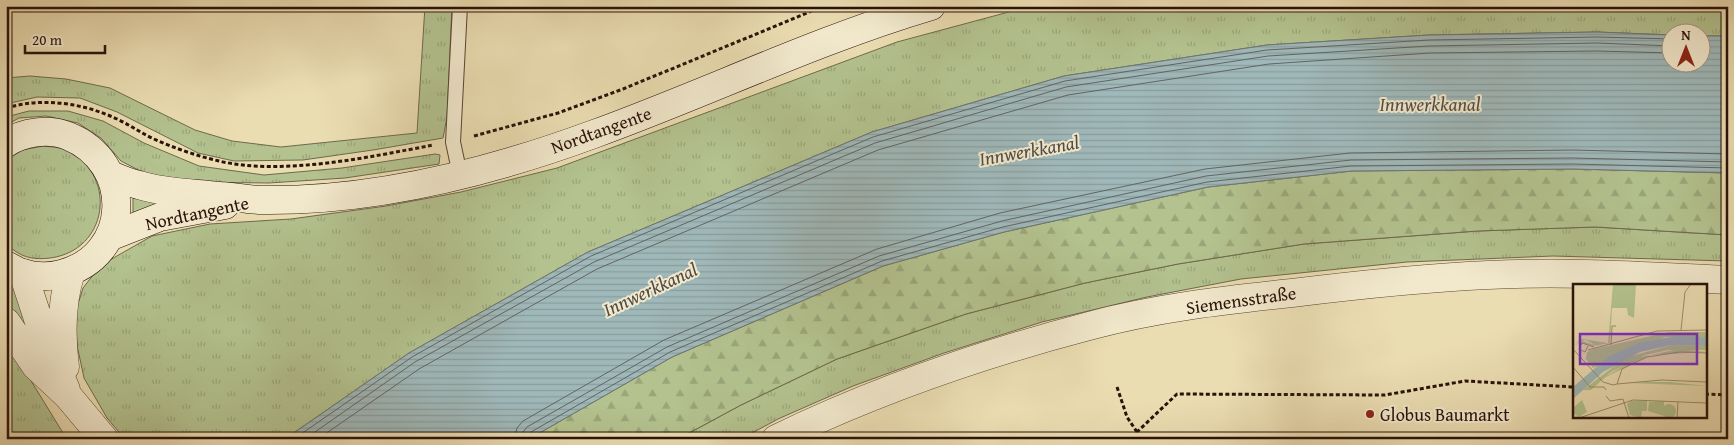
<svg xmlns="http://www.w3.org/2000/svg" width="1734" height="445" viewBox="0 0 1734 445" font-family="'Gentium Book Plus',serif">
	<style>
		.grass { fill: url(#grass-tufts); stroke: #6e6a4c }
		.forest { fill: url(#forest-firs); stroke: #6e6a4c }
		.water { fill: url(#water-rules); stroke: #707673 }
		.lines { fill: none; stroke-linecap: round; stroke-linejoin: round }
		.shore { stroke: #646561; stroke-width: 1 }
		.service-casing { stroke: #5a4533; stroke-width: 16 }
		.minor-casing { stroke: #5a4533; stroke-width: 29 }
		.secondary-casing { stroke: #291209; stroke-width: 29 }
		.path { stroke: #291209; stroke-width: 3; stroke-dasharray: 4 2.5; stroke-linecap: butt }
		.service { stroke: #f2e9cd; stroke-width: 14 }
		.minor { stroke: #f2e9cd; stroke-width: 28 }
		.secondary { stroke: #f2e9cd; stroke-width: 28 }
		.poi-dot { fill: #8f2418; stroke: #f2e9cd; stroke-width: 2 }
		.labels { text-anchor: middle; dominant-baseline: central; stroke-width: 4; stroke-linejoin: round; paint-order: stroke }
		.street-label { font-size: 18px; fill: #291209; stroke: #f2e9cd }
		.poi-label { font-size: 18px; fill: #291209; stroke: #f2e9cd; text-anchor: start }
		.water-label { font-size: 19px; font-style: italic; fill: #524c47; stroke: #f2e9cd }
		.inset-road { fill: none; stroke: #9d8c6e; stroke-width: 1 }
		.view { fill: #7b2cbf; fill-opacity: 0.15; stroke: #7b2cbf; stroke-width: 2.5 }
		.inset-edge { fill: none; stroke: #291209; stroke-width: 2.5 }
	</style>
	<defs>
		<pattern id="grass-tufts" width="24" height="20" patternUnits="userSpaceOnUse" patternTransform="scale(1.25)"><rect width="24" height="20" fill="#b3c28f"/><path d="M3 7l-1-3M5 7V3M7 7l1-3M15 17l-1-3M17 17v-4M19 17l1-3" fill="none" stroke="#9aa67a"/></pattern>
		<pattern id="forest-firs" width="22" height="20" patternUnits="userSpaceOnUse" patternTransform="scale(1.25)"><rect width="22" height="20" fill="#b3c28f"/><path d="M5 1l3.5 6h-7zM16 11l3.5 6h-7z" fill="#9aa67a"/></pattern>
		<pattern id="water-rules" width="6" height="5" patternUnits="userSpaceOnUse" patternTransform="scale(1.25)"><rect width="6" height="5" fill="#9fb8b9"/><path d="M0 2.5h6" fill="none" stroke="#899d9e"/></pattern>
	</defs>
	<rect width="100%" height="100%" fill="#ebddb2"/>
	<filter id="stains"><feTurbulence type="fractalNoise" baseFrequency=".004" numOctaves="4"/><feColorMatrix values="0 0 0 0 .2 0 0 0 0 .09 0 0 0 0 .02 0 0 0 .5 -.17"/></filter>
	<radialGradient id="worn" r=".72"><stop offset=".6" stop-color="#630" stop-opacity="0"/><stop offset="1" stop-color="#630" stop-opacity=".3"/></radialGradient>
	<path class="grass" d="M425,6h27l-5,111 -4,21 -70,12 -70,10 -69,1 -36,-8 -81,-41 -37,-14 -43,-1 -31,7v-26l24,-2 36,3 44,9 85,42 37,11 49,6 136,-14z
		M1031,6h697v30h-26v-4h-30l-1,3 -74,-3 -168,3 -162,10 -203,31 -192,56 -284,120 -179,101 -124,86h-160l-18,-21 -23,-40 -7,-33 -2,-31 8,-26 18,-23 51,-29 58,-12 81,-5 95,-13 75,-14 96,-24 340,-126z
		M29,111h39l35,10 41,22 55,23 65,9 78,-7 93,-14 5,1 -1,9 -94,14 -76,5 -81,-1 -44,-9 -23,-12 -20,-23 -23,-15 -32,-7 -27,2 -13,7v-8z
		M43,146c8,1 17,1 23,4 50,23 44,95 -10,107 -10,2 -23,3 -34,-2 -5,-2 -11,-7 -16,-11v-83l16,-11z
		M133,193l57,5 -57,17z
		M1595,227l133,8v26l-175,-5 -146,6 -166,17 -94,18 -105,25 -98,31 -91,33 -75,33 -37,20h-63l63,-34 96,-46 129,-45 119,-31 93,-19 126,-20 174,-13z
		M6,277l8,6 16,43 -5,2 -19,-27z
		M6,340l57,93 4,6h-61z"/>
	<path class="forest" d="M1573,169l155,4v62l-133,-8 -117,4 -174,13 -126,20 -93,19 -119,31 -129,45 -96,46 -63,34h-149l143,-82 211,-91 121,-34 204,-45 144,-16z"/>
	<path class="water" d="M1597,32l74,3 1,27h30v-26h26v137l-155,-4 -221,2 -144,16 -204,45 -121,34 -211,91 -143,82h-244l124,-86 179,-101 284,-120 192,-56 203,-31 162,-10z"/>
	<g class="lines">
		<path class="shore" d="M294,439l118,-82 179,-101 282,-119 192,-56 202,-31 162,-10 168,-3 75,2
			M305,439l110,-77 179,-100 281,-119 191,-56 202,-31 161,-10 168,-3 75,3
			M318,439l101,-70 178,-100 281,-119 190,-55 201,-31 161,-11 167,-2 75,2
			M514,439l3,-11 6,-7 141,-81 213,-91 123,-36 205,-44 145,-16 223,-3 155,4
			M522,439l1,-7 4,-5 140,-80 212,-91 123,-35 204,-45 145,-16 222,-2 155,4
			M528,439l3,-7 139,-80 212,-91 121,-34 204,-45 144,-16 222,-2 155,4"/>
		<defs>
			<path id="service" d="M460,175l-7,-33 7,-136"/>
			<path id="minor" d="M23,273l17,52 26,65
				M6,322l30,44 32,30 36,43
				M65,367c-4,-32 -4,-65 6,-95
				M776,439c99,-48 206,-85 313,-113 66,-18 136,-26 203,-33 65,-8 130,-15 196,-18 80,-4 160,1 240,5"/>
			<path id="secondary" d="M6,143c18,-11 42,-15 62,-7 67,27 64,120 -7,138 -12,3 -26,3 -38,-1 -5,-1 -11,-5 -17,-8
				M111,175c9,4 19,8 28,10 26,8 55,8 81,11 13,1 26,3 39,4 113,2 229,-27 335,-66 113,-41 222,-94 337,-128
				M109,237l51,-20 65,-12"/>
		</defs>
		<use href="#service" class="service-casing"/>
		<use href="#minor" class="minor-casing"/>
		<use href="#secondary" class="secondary-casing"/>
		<path class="path" d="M6,108c37,-11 77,-5 111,11 13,6 24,14 37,20 20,9 43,17 65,22 63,15 151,-4 214,-16
			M474,136l84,-23 65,-24 201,-83
			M1117,387l10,30 10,15
			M1705,394l23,1
			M1137,439v-7l40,-38 208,1 80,-14 109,6"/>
		<use href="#service" class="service"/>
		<use href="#minor" class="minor"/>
		<use href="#secondary" class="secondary"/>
	</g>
	<circle class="poi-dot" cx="1370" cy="414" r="5"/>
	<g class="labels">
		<g class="street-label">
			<text transform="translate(601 130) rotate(-20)">Nordtangente</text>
			<text transform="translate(197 213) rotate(-12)">Nordtangente</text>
			<text transform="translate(1241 300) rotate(-8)">Siemensstraße</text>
		</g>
		<g class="poi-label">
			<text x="1380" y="414">Globus Baumarkt</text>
		</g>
		<g class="water-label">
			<text x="1430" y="104">Innwerkkanal</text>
			<text transform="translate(1029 150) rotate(-10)">Innwerkkanal</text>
			<text transform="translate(650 289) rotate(-25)">Innwerkkanal</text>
		</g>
	</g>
	<g transform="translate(1573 284)">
		<rect width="134" height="134" fill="#ebddb2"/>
		<path d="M40,0h23l-2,34 -6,-3 -1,-7h-15l-2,35 -17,3 -13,-3 -7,3 9,-5 13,4 -9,-5 -6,1 -7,3 9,-5 26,4zM96,48h38v5h-42l-72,31 -7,-9 1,-7 7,-3zM106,65l28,3 -57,3 -48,24 34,-21zM98,98l36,4 -77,-3 16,-1zM9,116l5,12 -8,5 -6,-4v-5zM58,117h16v10h-5l-1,7 -11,-3 -3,-11zM91,117v15l-16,-5 1,-9z" fill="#b3c28f"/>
		<path d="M98,61l36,1v4h-39l-23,5 -34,17 -20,18h-8l42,-32z" fill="#b3c28f"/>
		<path d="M89 127a7 7 0 1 1 14 0a7 7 0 1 1-14 0Z" fill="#b3c28f"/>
		<path d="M103,52l31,1v9l-36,-1 -31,7 -37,20 -30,27v-12l35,-30 31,-14z" fill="#9fb8b9"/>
		<path class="inset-road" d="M108,46l4,-38 6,-8M38,61l1,-19h4M15,62l-3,6 -6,-3 3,-6 12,4M0,65l30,33 10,3 4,-1 5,-15 25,-12 33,-5 27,1M15,66l69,-19 50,-1M0,83l17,20h14l2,3M44,100l45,-4 45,2M33,112l4,5 13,-2 6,19M6,134l54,-18 74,3M104,134l1,-16"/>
		<path class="view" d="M7,50h117v30h-117z"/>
		<rect width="134" height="134" class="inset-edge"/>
	</g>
	<rect width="1734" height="445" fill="none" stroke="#ebddb2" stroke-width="25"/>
	<rect x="8" y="8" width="1719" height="430" fill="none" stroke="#291209" stroke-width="2.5"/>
	<rect x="12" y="12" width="1709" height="420" fill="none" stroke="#291209"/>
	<g transform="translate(1686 48)"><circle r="24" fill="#f2e9cd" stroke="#a2937f"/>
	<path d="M0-4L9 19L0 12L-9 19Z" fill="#8f2418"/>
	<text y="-8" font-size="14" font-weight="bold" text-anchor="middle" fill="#291209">N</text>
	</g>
	<path d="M25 45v8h80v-8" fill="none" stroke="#291209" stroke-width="2.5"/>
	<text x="32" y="45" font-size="15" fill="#291209" stroke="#f2e9cd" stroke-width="4" paint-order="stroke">20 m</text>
	<rect width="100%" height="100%" filter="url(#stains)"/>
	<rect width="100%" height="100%" fill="url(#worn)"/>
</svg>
